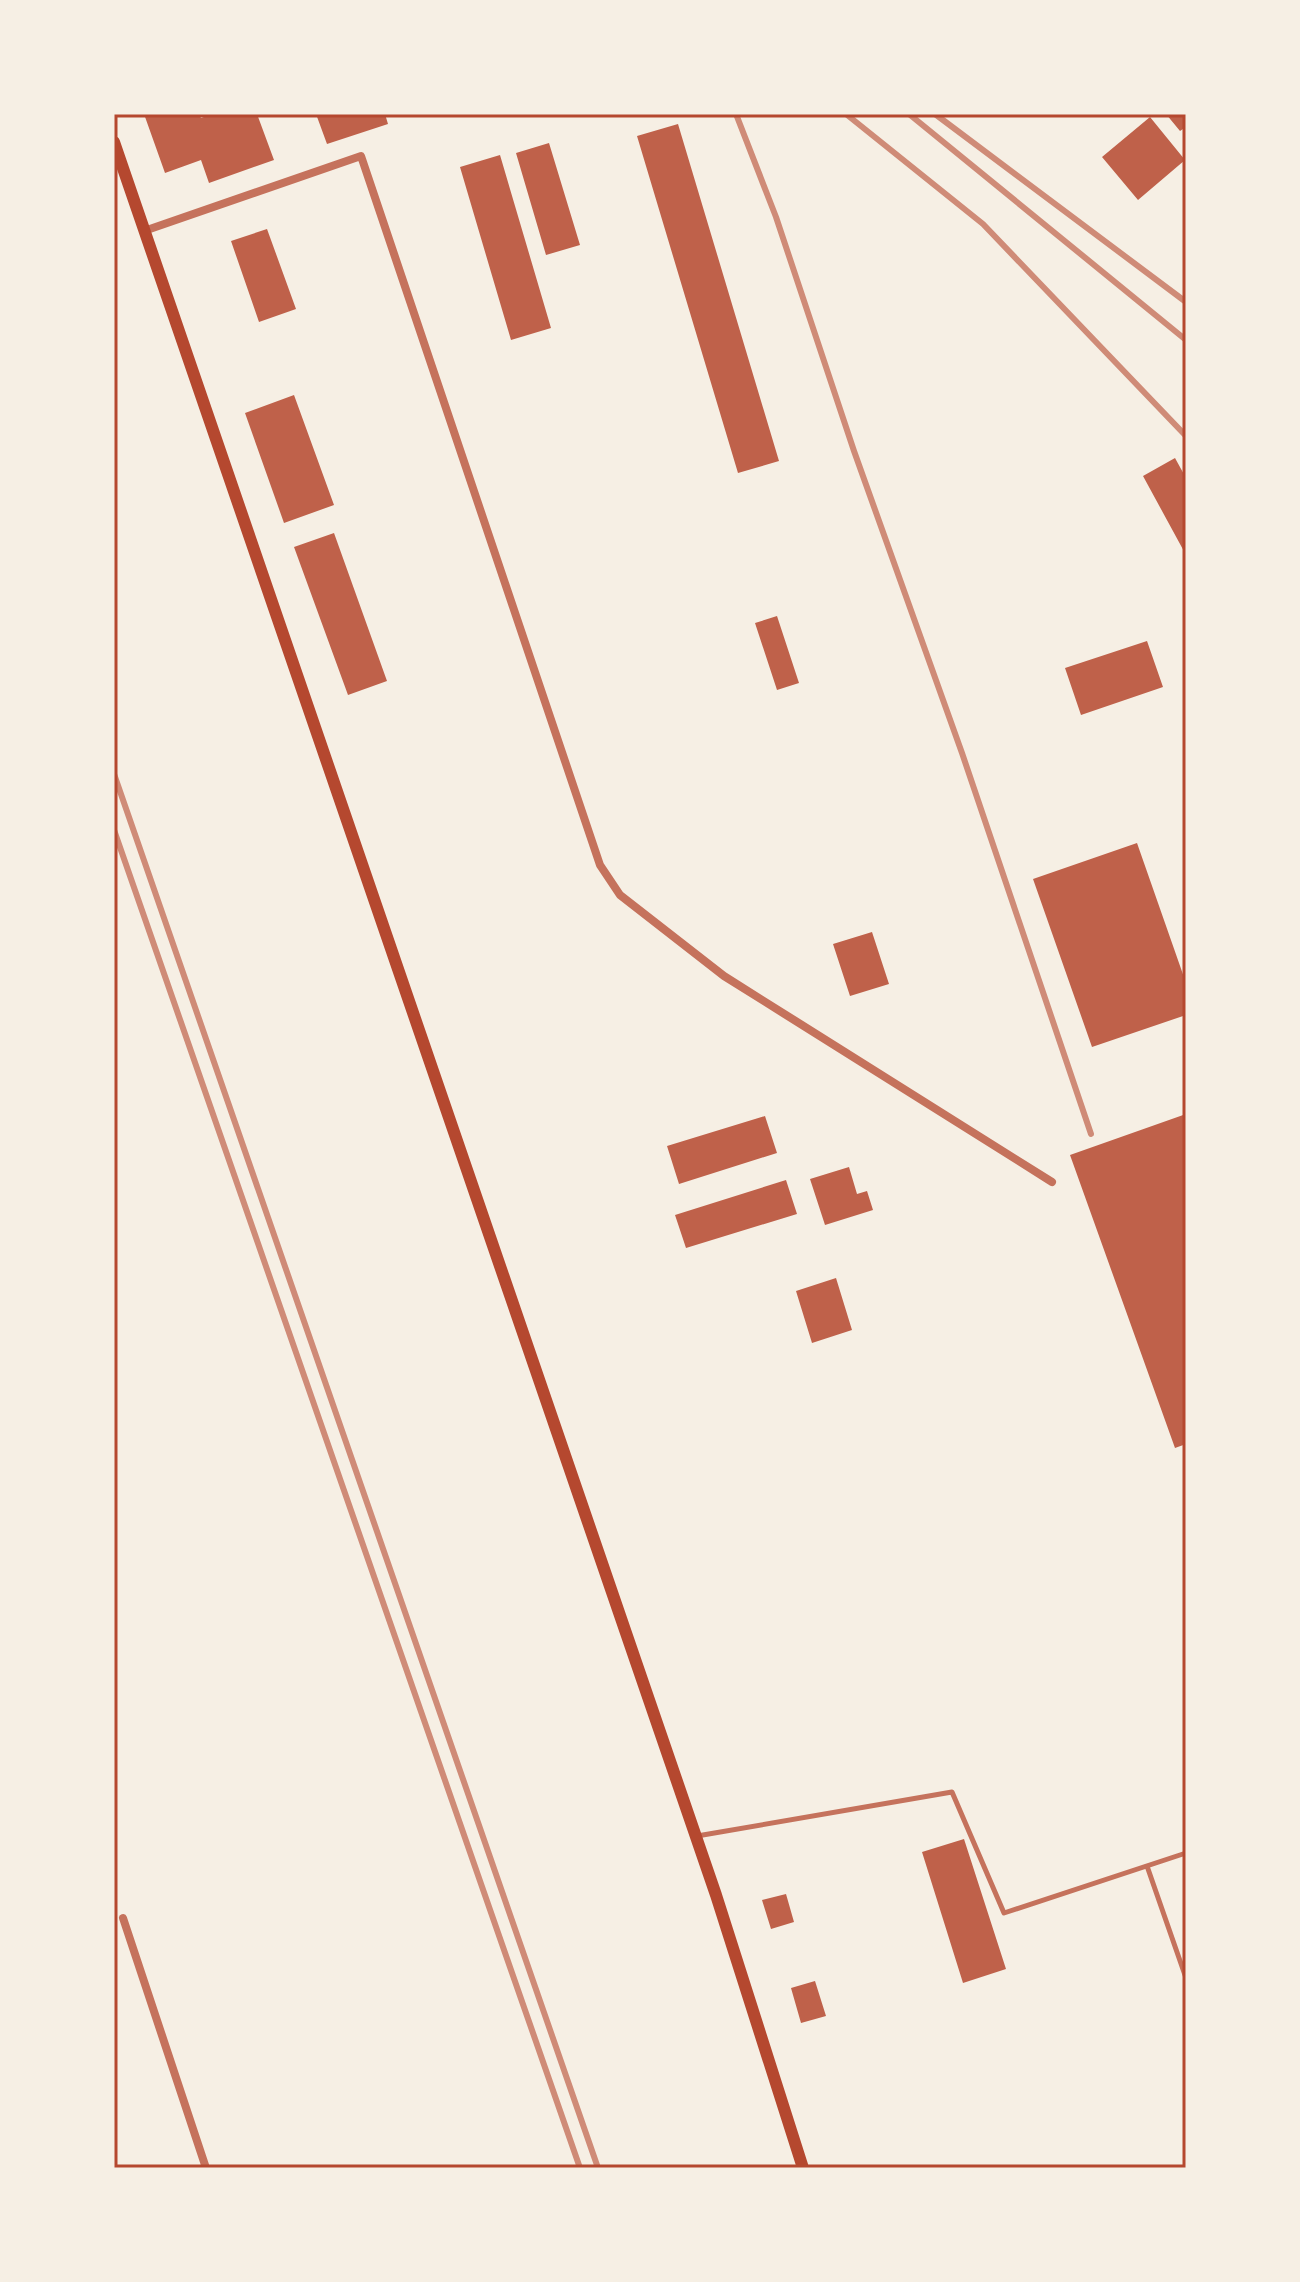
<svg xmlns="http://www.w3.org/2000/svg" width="1300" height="2282" viewBox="0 0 1300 2282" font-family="'Nunito Sans',sans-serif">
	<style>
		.building { fill: #bf614a }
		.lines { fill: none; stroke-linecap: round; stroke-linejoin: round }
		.service { stroke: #c5725c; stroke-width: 5 }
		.minor { stroke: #c5725c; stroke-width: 8 }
		.secondary { stroke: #b5482f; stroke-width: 12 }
		.rail { stroke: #cf8b77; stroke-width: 6 }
		.neatline { fill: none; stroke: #b5482f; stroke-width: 3 }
	</style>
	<rect width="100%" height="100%" fill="#f6efe4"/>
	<path class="building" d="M144,114h55l2,4 11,-4h45l17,46 -65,23 -8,-23 -36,13z
		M316,114h69l3,10 -61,20z
		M1166,114h20v13l-6,4z
		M1150,117l35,43 -47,40 -36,-43z
		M678,124l101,337 -41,12 -101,-337z
		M549,143l31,102 -34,10 -30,-102z
		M500,155l51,173 -40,12 -51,-173z
		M267,229l29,80 -37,13 -28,-81z
		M294,395l40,110 -50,18 -39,-110z
		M1175,458l11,20v77l-43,-79z
		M334,533l53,148 -39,14 -54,-148z
		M777,616l22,67 -22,7 -22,-67z
		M1147,641l16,46 -82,28 -16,-47z
		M1137,843l49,140v32l-94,32 -59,-168z
		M872,932l17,52 -39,12 -17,-52z
		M1186,1114v330l-11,4 -105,-293z
		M765,1116l12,37 -98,31 -12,-38z
		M849,1167l8,27 10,-3 6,19 -48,15 -15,-46z
		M786,1180l11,34 -111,34 -11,-33z
		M836,1278l16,52 -40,13 -16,-52z
		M964,1839l42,130 -43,14 -41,-131z
		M786,1894l8,28 -23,7 -9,-29z
		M815,1981l11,35 -25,7 -10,-35z"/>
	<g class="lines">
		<path class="service" d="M697,1836l255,-44 52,121 182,-60
			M1147,1866l39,112"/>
		<path class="minor" d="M144,231l217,-75 239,709 20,30 104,81 328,206
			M123,1918l83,250"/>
		<path class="secondary" d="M114,142l602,1753 87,273"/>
		<path class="rail" d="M736,114l40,103 78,234 108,302 129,381
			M846,114l137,110 203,212
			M909,114l277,226
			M935,114l251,188
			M114,774l484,1394
			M114,830l466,1338"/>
	</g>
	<rect width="1300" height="2282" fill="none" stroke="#f6efe4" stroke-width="232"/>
	<rect x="116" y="116" width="1068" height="2050" class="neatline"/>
</svg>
